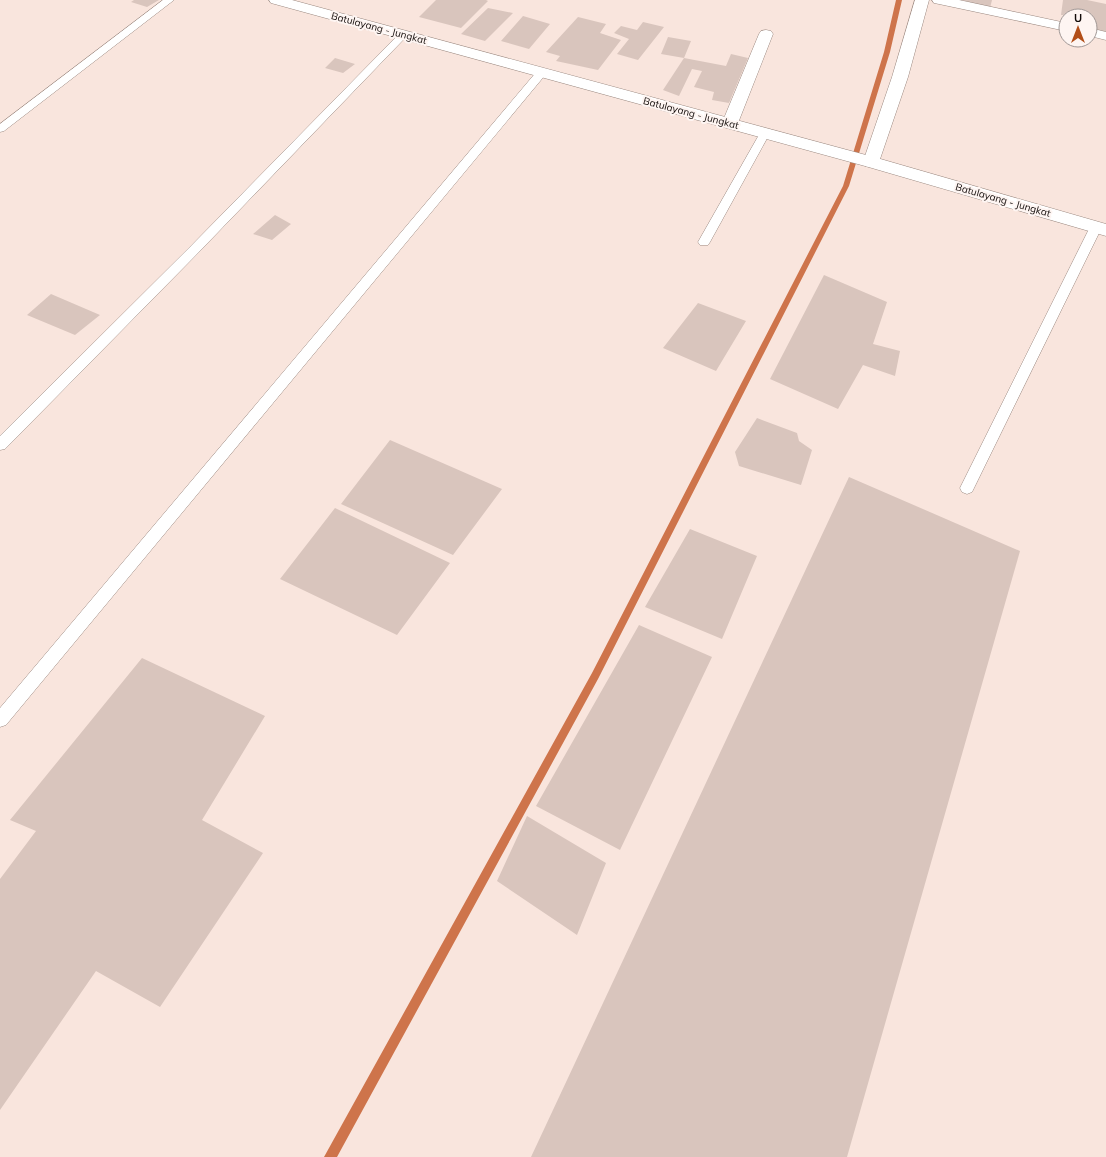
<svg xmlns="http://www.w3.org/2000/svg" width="1106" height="1157" viewBox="0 0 1106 1157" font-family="Mulish,sans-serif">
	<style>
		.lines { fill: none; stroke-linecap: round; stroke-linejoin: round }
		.stream { fill: #ce744b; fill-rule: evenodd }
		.building { fill: #d9c5bd }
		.lane-casing { stroke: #9b8981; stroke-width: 1 }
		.street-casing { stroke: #9b8981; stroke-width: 1 }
		.highway-casing { stroke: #9b8981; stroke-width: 1 }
		.lane { fill: #fff; fill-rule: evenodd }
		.street { fill: #fff; fill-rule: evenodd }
		.highway { fill: #fff; fill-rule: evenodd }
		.labels { text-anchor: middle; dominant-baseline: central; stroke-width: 4; stroke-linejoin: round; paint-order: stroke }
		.far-street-label { font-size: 10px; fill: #120b09; stroke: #fef5f2 }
	</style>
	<rect width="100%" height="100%" fill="#f9e5dd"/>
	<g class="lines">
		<path class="stream" d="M896,0h6l-12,52 -41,134 -251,493 -261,478h-13l268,-484 251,-487 41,-134z"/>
	</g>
	<path class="building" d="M134,0h25l-12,7 -16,-5z
		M436,0h50l2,1 -27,27 -42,-11z
		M962,0h30l-2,8z
		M1063,0h24l19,4v33l-16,-3v-18l-29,-1z
		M488,8l25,5 -28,28 -24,-7z
		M523,16l27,8 -21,25 -28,-8z
		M578,17l28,7 -6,9 21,7 -23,30 -42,-9 4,-5 -14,-4z
		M643,22l21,5 -26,33 -21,-6 12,-15 -15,-6 7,-7 16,4z
		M668,37l23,4 -7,17 -23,-4z
		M731,54l17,4 -19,45 -17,-3 2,-8 -20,-5 8,-16 -10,-2 -13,27 -16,-6 21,-32 42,8z
		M335,58l20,6 -12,9 -18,-5z
		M275,215l16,9 -19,16 -19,-6z
		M824,275l63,27 -14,42 27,7 -5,25 -32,-11 -25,44 -68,-30z
		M51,294l49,21 -25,20 -48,-20z
		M698,303l48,18 -30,50 -53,-23z
		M757,418l40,15 2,8 13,9 -11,35 -62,-19 -4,-14z
		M390,440l112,49 -49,66 -112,-51z
		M849,477l171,74 -173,606h-316z
		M335,508l115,55 -53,72 -117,-56z
		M690,529l67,27 -35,83 -77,-32z
		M639,625l73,32 -92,193 -84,-44z
		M142,658l123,58 -63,104 61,33 -103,154 -64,-36 -96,139v-231l36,-48 -26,-11z
		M527,816l79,47 -29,72 -80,-54z"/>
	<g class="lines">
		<defs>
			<path id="lane" d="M163,0h11l-170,131 -4,1v-8z
				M403,32l3,1 2,2 -2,2 -208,216 -193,196 -5,1v-14l190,-189 210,-214z
				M542,69l4,1 1,2 -1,2 -540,651 -6,2v-19l538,-638z
				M765,130l5,3 -60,109 -2,3h-8l-2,-3 62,-109z
				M1096,223l4,1 2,3 -128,261 -2,4 -5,2 -5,-2 -2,-4 130,-261 2,-3z"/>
			<path id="street" d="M915,0h14l-21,77 -29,85 -2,4 -6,1 -6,-1 -2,-4 29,-85z
				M932,0h27l107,23v8l-127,-27 -5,-1z
				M1090,28l16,4v8l-16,-4z
				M766,30l5,1 2,3 -35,89 -2,3 -6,2 -6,-2 -2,-3 37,-89 2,-3z"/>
			<path id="highway" d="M269,0h23l585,158 229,66v12l-241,-70 -594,-163z"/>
		</defs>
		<use href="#lane" class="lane-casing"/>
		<use href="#street" class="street-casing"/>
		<use href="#highway" class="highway-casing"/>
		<use href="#lane" class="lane"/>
		<use href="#street" class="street"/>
		<use href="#highway" class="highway"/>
	</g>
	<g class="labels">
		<g class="far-street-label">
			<text transform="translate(379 28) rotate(15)">Batulayang - Jungkat</text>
			<text transform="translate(691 113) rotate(15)">Batulayang - Jungkat</text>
			<text transform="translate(1003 200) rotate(16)">Batulayang - Jungkat</text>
		</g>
	</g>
	<g transform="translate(1078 28)"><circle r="19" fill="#fef5f2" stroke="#a09795"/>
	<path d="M0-3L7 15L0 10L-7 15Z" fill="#b24e18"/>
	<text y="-6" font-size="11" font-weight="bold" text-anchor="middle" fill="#120b09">U</text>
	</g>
</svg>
